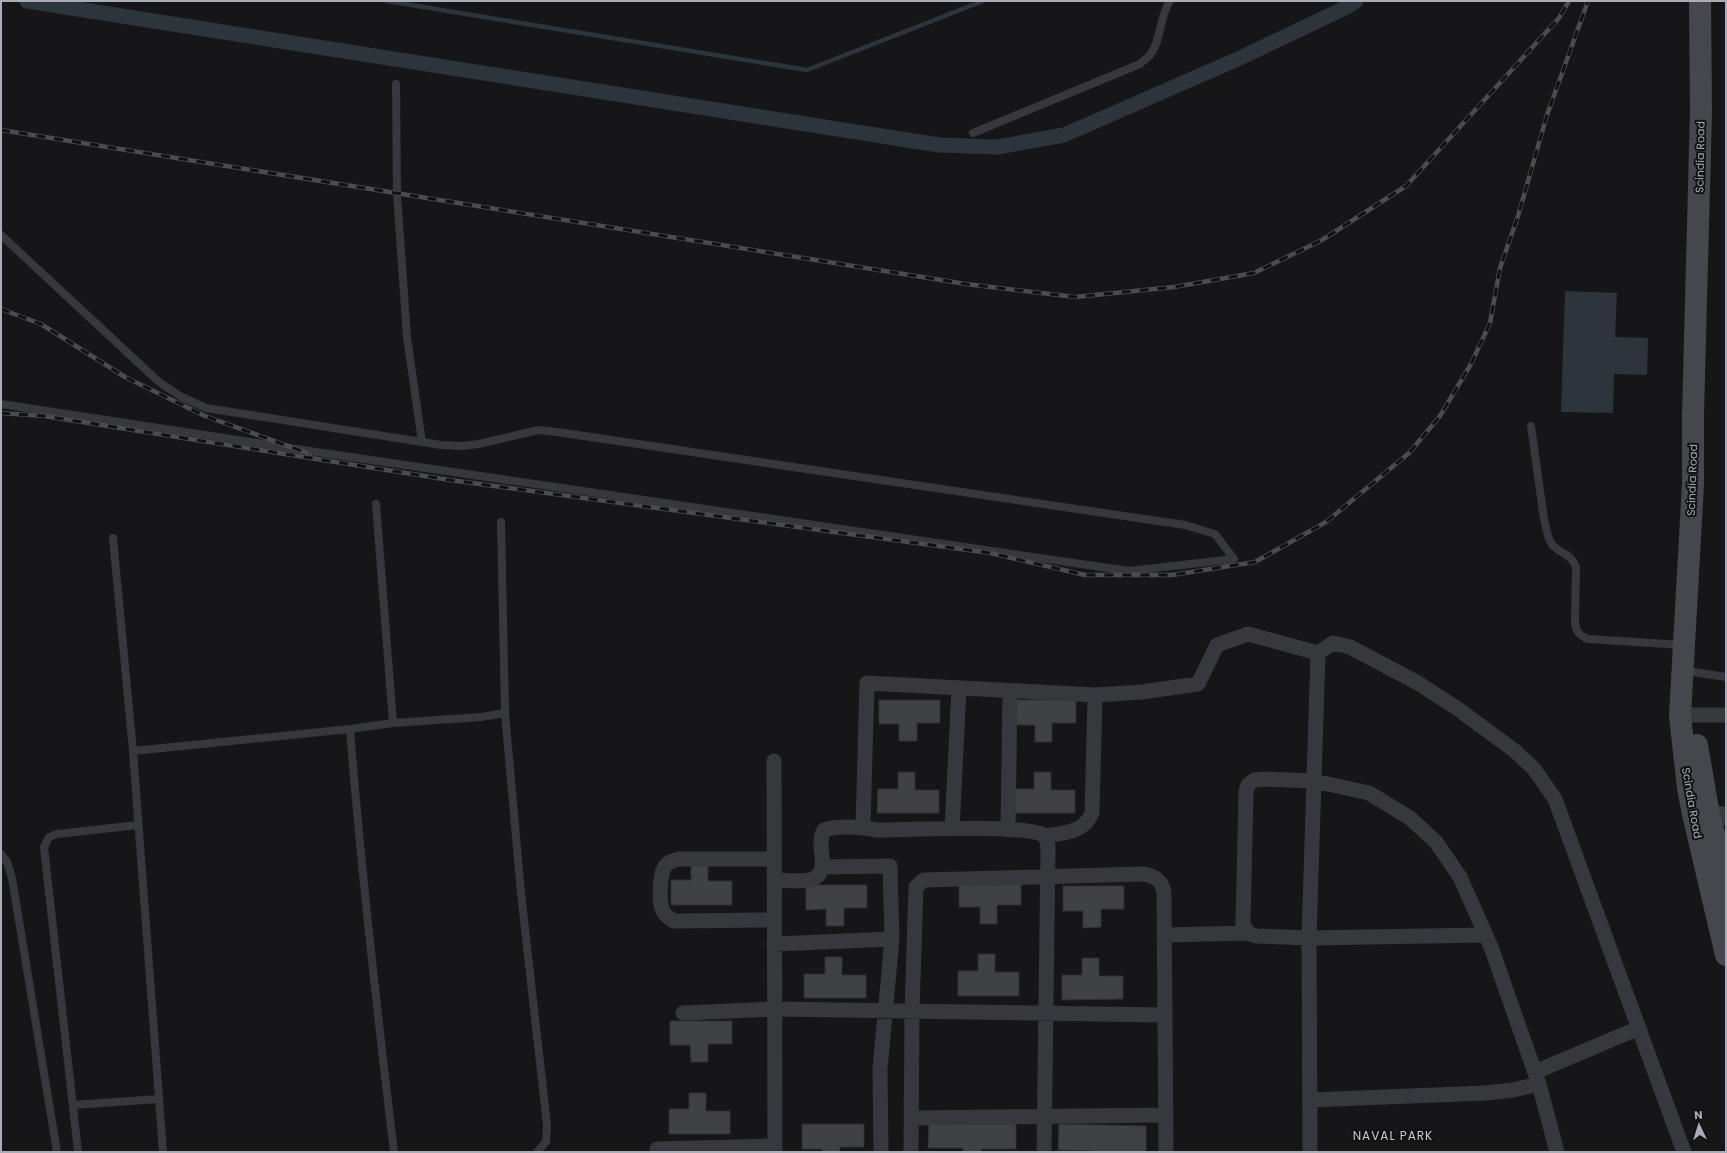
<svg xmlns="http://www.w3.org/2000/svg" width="1727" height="1153" viewBox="0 0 1727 1153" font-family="Poppins,sans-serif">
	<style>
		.water { fill: #2c353c }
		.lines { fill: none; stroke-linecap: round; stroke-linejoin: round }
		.stream { stroke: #2c353c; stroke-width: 4.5 }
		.canal { stroke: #2c353c; stroke-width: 15 }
		.building { fill: #404145; stroke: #303034 }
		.service { stroke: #37383d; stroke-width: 8 }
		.minor { stroke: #37383d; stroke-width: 15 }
		.tertiary { stroke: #37383d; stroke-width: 19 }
		.secondary { stroke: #45474d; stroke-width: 22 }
		.rail-casing { stroke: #4a4c52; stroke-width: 4.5 }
		.rail { stroke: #111113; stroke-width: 3; stroke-dasharray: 9; stroke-linecap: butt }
		.labels { text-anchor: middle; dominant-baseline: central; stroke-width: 4; stroke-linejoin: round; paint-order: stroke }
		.street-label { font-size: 11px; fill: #a8adb8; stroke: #111113 }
		.neighbourhood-label { font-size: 12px; letter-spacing: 1px; fill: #c9ccd4; stroke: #111113 }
	</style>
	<rect width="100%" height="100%" fill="#161618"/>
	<path class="water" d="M1565,291l52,2 -2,44 33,1 -1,37 -33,-1 -1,39 -52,-1z"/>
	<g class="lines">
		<path class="stream" d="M387,1l420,69 176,-69"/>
		<path class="canal" d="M27,1l912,144 59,2 66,-12 176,-77 109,-52 7,-5"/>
	</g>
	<path class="building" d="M879,700h61v23h-23v18h-18v-17h-20z
		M1015,700h61v23h-24v19h-17v-17h-20z
		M898,772h17v18h24v23h-62l1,-24h20z
		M1034,772h17v18h24v23h-62v-24h21z
		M691,863h17v18h24v24h-61v-25h20z
		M959,882h62v23h-24v19h-17v-17h-21z
		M806,885h61v23h-23v18h-18v-17l-20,1z
		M1063,886h61v23h-23v18l-18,1v-17h-20z
		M978,954h17v18h24v24h-61v-25h20z
		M825,957h17v18h24v23h-62v-24h21z
		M1082,958h17v18h24v23l-61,1v-25h20z
		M670,1021h62v23h-24v18h-17l-1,-17h-20z
		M689,1093h17v18h24v23h-61v-25h20z
		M929,1122l87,2v25h-34l-1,3h-18v-4h-35z
		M802,1124h62v23h-24v5h-18v-3h-20z
		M1059,1124l87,2v26h-53v-1l-35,-1z"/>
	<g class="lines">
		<path class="service" d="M396,84l1,110 10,143 15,105
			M973,133l167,-69c3,-3 7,-6 10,-9 12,-16 9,-38 20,-54
			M1,235l158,147 21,14 26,12 235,37 21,1 17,-2 59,-14 19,2 628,93 30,9 19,25 -105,12 -833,-122 -295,-45
			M1531,426l13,93c2,7 3,17 7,24 8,12 19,8 25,24l-1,55c1,10 4,13 13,17l95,6
			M376,504l17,219
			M501,522l4,191 16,180 26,232 -1,17 -9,10
			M113,538l20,213 30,401
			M1683,673l10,-1 33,5
			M350,729c11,142 27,282 44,423
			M133,751l217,-22 43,-6 88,-6 24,-4
			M1,854l6,8 5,16 45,274
			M73,1105l85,-6
			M78,1152l-34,-305 5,-10 8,-3 81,-9"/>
		<path class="minor" d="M1095,695l47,-3 56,-8 19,-39 31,-11 70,19
			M1691,715h35
			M774,761l1,391
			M863,828l4,-145 228,12 -3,118c-8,20 -29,20 -48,23
			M952,829l7,-141
			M1008,830l2,-138
			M823,867l67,-1 2,73 -12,130 1,83
			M774,880c11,0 25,2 36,0 24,-7 4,-33 14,-50 17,-5 36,-3 53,0 27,0 149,-6 166,5 4,3 5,9 5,14l-4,303
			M774,920l-100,1c-3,-2 -8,-5 -10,-8 -6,-8 -5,-43 3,-49 3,-3 9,-4 12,-5h95
			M1165,935l83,-2
			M1486,935l-177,3 -53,-2 -8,-3 -5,-9 3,-133 2,-6 6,-5 9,-1 51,2 55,12 41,25 26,24 24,35 31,70 48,137 18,68
			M774,944l118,-5
			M683,1013l92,-4 390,6
			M1535,1072l104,-44
			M1310,1100l175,-7 28,-3 26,-6
			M911,1118l255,-3
			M657,1149l118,-3
			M911,1152l1,-140 4,-125 8,-7 219,-6c13,2 20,7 21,20l2,258
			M1310,1152l-1,-214 9,-285 15,-10 17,4 68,36 40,26 57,42 19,18 21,30 129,353"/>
		<path class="tertiary" d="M1696,814l30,2"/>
		<path class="secondary" d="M1700,1l1,110 -8,304v69l-13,232 8,72 5,26 33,141
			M1697,745l12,70 10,38 7,38"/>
		<defs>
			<path id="rail" d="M1,130l965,154 109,13 99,-10 80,-14 68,-33 84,-54 153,-168 10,-17
				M1,309l40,15 84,53 80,39 105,38
				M1,413l43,3 406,64 540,73 95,22h87l83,-13 71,-40 83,-69 31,-37 31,-52 19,-41 10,-55 18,-52 29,-101 41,-114"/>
		</defs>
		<use href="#rail" class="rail-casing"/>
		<use href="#rail" class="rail"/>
	</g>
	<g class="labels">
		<g class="street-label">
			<text transform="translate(1700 157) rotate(-89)">Scindia Road</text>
			<text transform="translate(1692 480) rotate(-88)">Scindia Road</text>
			<text transform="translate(1692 803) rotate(80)">Scindia Road</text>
		</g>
		<g class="neighbourhood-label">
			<text x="1393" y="1135">NAVAL PARK</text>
		</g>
	</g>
	<rect width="1727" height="1153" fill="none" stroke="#a8adb8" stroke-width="4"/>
	<g transform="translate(1699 1125) rotate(356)" stroke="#111113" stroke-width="3" paint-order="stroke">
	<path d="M0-3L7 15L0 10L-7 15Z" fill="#a8adb8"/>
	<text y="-6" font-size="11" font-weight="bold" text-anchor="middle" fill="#a8adb8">N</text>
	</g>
</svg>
